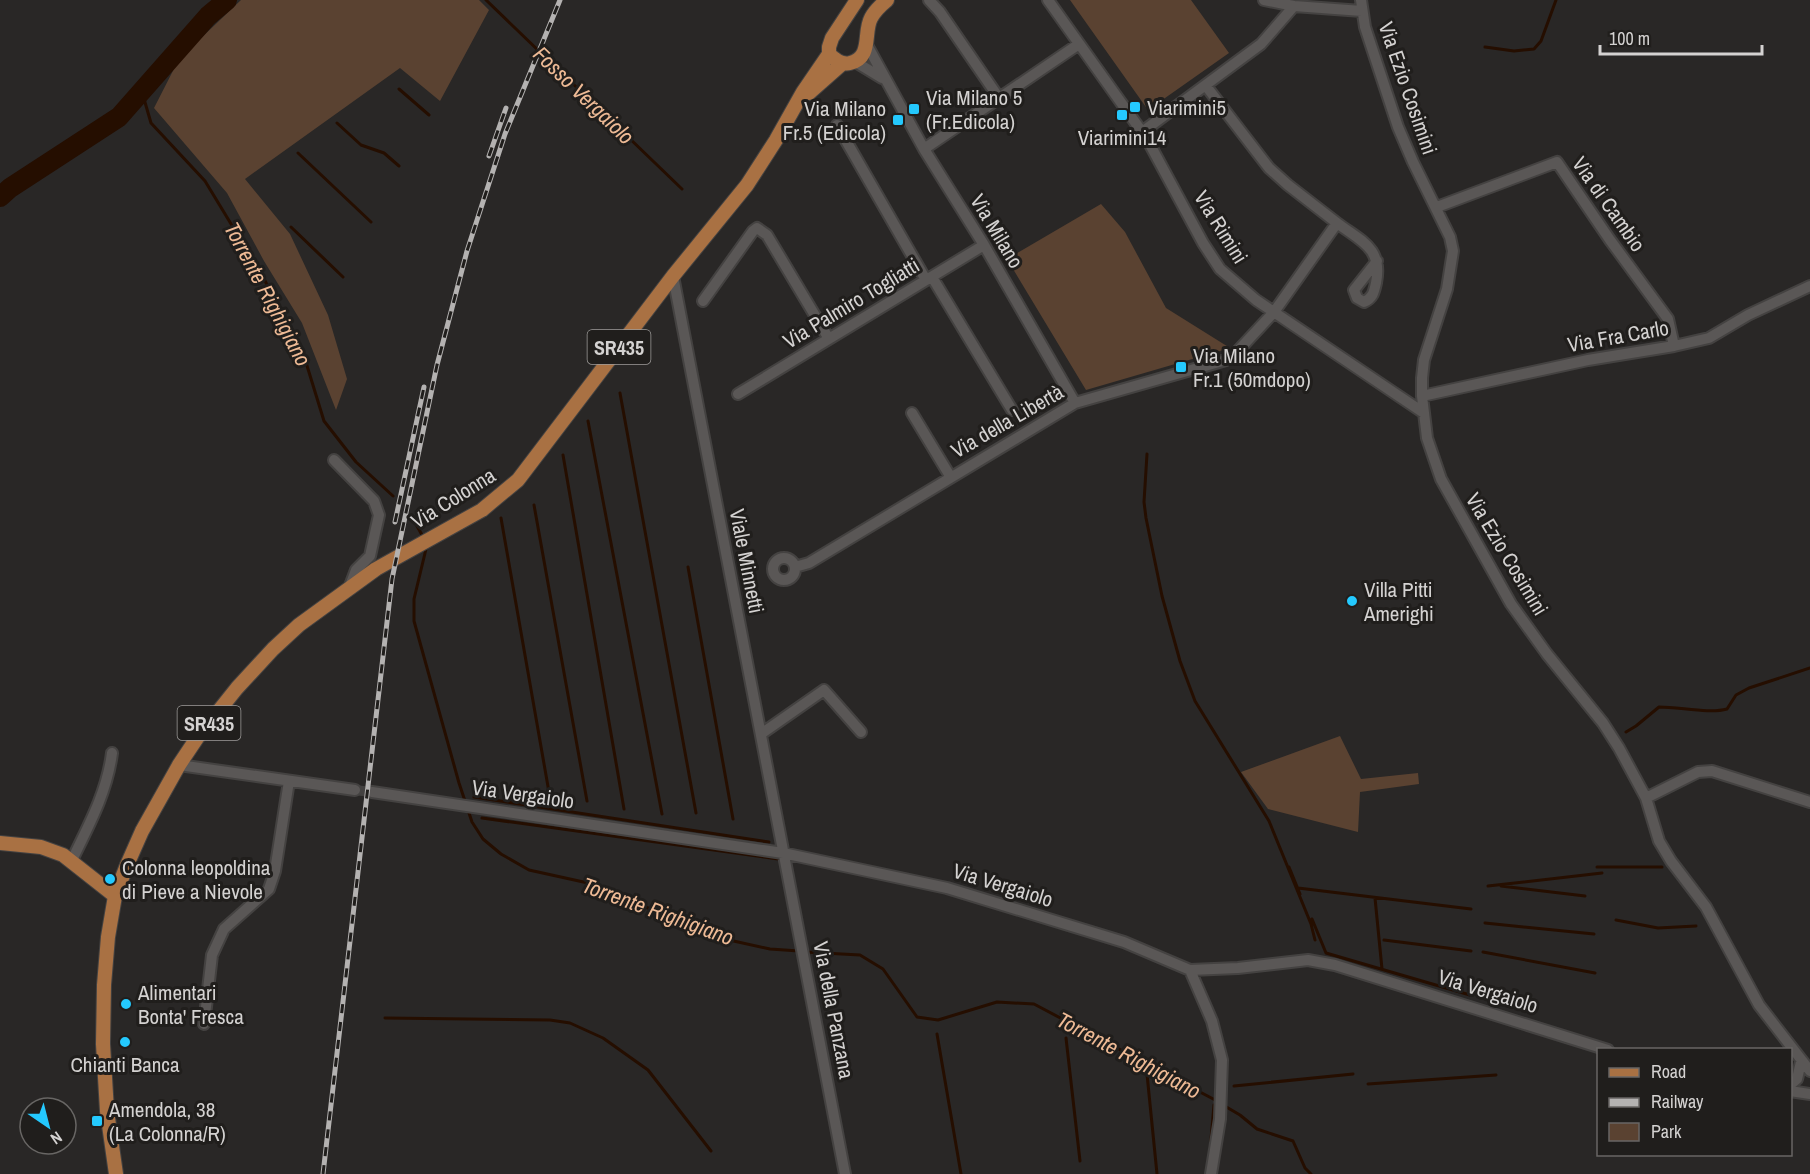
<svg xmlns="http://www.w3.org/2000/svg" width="1810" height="1174" viewBox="0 0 1810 1174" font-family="'Archivo Narrow',sans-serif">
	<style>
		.green { fill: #5a4231 }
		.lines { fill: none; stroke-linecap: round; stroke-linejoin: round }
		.stream { stroke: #250e00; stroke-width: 3 }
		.river { stroke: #250e00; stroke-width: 20 }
		.minor-tunnel { stroke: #434140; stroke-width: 10; stroke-dasharray: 10 5; stroke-linecap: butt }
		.minor-casing { stroke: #444241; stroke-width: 14 }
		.major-casing { stroke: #444241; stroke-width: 16 }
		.minor { stroke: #5a5756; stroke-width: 10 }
		.major { stroke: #a97143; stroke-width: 14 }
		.rail-casing { stroke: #b4b2b1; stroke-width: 5 }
		.rail { stroke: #201e1c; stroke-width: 3; stroke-dasharray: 9; stroke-linecap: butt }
		.poi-dot { fill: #24c9fe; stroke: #201e1c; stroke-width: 2 }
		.labels { text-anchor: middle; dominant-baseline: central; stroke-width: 6; stroke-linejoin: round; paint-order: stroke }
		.shield { fill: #201e1c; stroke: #9e9c9b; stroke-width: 1.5 }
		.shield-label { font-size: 20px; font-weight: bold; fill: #d4d2d1 }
		.street-label { font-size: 21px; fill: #d4d2d1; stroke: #201e1c }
		.poi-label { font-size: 21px; fill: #d4d2d1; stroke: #201e1c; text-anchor: start }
		.water-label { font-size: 22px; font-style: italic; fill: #eeba95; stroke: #201e1c }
	</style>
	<rect width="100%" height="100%" fill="#292726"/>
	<path class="green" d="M241,0h238l10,10 -49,91 -40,-33 -155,111 45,55 38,81 19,64 -11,31 -34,-87 -38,-62 -37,-68 -73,-85 25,-49z
		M1070,0h121l38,53 -81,57z
		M1101,204l24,28 41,76 64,40 -144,42 -79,-131z
		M1340,736l21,43 57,-6 1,11 -59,8 -2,40 -90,-23 -27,-37z"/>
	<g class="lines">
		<path class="stream" d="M486,0l196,189
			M1485,47l29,4 20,-2 7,-8 15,-41
			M399,89l30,26
			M142,92l9,31 54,58 57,94 42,81 20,65 32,41 37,34
			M337,123l24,22 23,8 15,13
			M298,153l73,69
			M291,227l52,50
			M620,393l76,420
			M588,421l74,393
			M1147,454l-3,48 2,16 16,78 18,65 15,40 74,120 42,103 4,16
			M563,455l61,354
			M534,505l53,296
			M412,517l10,18
			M501,518l49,280
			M426,549l-12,50v22l45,162 13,39 11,17 18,15 28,16 59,13 132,55 50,11 29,2
			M688,567l45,252
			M1626,732l10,-6 23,-19c21,0 50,7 68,2l9,-14 13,-7 61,-20
			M474,797l295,45
			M482,818l296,41
			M1289,867l11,27
			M1597,867h65
			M1488,886l114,-13
			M1501,886l84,10
			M1298,888l173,21
			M1375,898l7,71
			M1312,919l14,34 144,42
			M1616,920l42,8 38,-2
			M1485,923l109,11
			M1384,940l87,11
			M805,952l55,3 23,14 34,48 21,3 59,-18 37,2 183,97
			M1483,952l112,21
			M385,1018l165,2 20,3 33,15 45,32 63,81
			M937,1034l24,140
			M1066,1038l14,123
			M1147,1074l10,100
			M1368,1084l128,-9
			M1234,1086l119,-12
			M1223,1105l17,10 17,14 36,12 12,27 6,6
			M1210,1151l4,-46"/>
		<path class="river" d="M0,197l10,-9 109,-71 89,-101 19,-16"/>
		<path class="minor-tunnel" d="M355,790l17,2"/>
		<defs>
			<path id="minor" d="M929,0l11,12 59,86
				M1048,0l99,139 56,104 17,26 36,31 168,113
				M1264,0l30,6 68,5
				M1361,0l4,27 33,100 15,35 37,75 3,14 -6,38 -23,71 -2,18v18l5,42 14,41 70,125 36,50 56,69 16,25 27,50 13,43 12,20 35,46 53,98 51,66
				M867,45l57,104 60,96 91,158
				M854,61l28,17
				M837,125l89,155
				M1142,132l119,-88 33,-38
				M924,149l155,-105
				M1437,207l120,-45 53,78 58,79 6,27
				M1337,223c24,18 46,25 39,60 -2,9 -3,15 -12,19l-7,-4 -3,-8 23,-29
				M673,276l172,898
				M932,277l80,133
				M703,301l50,-70 4,-3 10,7 62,104
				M738,394l246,-149
				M1422,396l166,-36 86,-14 35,-8 39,-23 62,-29
				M912,413l38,63
				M334,460l40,41 5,14 -9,41 -14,14 -6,16
				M773 569a11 11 0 1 1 22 0a11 11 0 1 1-22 0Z
				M795,567l14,-4 266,-160 151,-43 9,-6 39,-42 63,-89 -49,-38 -19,-17 -63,-82
				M761,734l63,-44 37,42
				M179,765l176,25
				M372,792l411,61 164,35 177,54 66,28 48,-2 70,-8 27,5 273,85
				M1646,798l52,-26 14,-1 98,31
				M72,860c17,-35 35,-68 40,-107
				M1190,970l22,51 10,39 -2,59 -9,55
				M204,1024l8,-69 12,-26 45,-40 6,-18 14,-90
				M1790,1085l7,-6 4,-17
				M1790,1091l20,3"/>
			<path id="major" d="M857,0l-25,38 -3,9v7c6,6 13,11 21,9 23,-6 13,-30 21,-45 4,-8 10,-13 16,-18
				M809,93l34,-30
				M0,843l41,4 22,8 52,41
				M116,1174l-9,-63 -4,-67 1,-59 4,-48 7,-41 12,-31 15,-34 37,-66 18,-27 40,-50 36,-39 26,-24 77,-56 106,-59 36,-30 155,-204 74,-91 29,-45 27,-48 26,-38"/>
		</defs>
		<use href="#minor" class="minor-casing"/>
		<use href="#major" class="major-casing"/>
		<use href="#minor" class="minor"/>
		<use href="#major" class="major"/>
		<defs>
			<path id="rail" d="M489,156l17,-48
				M395,522l29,-135
				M323,1174l69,-595 45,-214 30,-114 38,-117 55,-134"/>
		</defs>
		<use href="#rail" class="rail-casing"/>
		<use href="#rail" class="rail"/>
	</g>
	<g class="poi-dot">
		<rect x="1129" y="101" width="12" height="12" rx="3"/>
		<rect x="908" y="103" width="12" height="12" rx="3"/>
		<rect x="1116" y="109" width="12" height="12" rx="3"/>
		<rect x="892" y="114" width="12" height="12" rx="3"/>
		<rect x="1175" y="361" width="12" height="12" rx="3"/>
		<circle cx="1352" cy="601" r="6"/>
		<circle cx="110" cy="879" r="6"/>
		<circle cx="126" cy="1004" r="6"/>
		<circle cx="125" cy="1042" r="6"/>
		<rect x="91" y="1115" width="12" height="12" rx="3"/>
	</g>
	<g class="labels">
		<g class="shield">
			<rect x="587.5" y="330" width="63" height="34" rx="4.5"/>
			<rect x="177.5" y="706" width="63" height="34" rx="4.5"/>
		</g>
		<g class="shield-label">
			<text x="619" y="347">SR435</text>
			<text x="209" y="723">SR435</text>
		</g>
		<g class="street-label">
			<text transform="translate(1408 88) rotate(71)">Via Ezio Cosimini</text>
			<text transform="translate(1609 204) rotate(55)">Via di Cambio</text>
			<text transform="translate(1221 227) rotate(58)">Via Rimini</text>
			<text transform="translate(997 231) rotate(59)">Via Milano</text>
			<text transform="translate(851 303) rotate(-31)">Via Palmiro Togliatti</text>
			<text transform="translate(1618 336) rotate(-10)">Via Fra Carlo</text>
			<text transform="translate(1007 421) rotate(-30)">Via della Libertà</text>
			<text transform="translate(453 498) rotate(-32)">Via Colonna</text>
			<text transform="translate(1507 554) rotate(59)">Via Ezio Cosimini</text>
			<text transform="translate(747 561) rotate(79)">Viale Minnetti</text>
			<text transform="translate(523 794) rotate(8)">Via Vergaiolo</text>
			<text transform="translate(1003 885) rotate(17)">Via Vergaiolo</text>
			<text transform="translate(1488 991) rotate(17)">Via Vergaiolo</text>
			<text transform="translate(834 1010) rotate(79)">Via della Panzana</text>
		</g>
		<g class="poi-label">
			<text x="926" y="97">Via Milano 5<tspan x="926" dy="24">(Fr.Edicola)</tspan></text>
			<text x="1147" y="107">Viarimini5</text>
			<text x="886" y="108" text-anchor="end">Via Milano<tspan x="886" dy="24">Fr.5 (Edicola)</tspan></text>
			<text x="1122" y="137" text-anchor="middle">Viarimini14</text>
			<text x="1193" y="355">Via Milano<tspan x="1193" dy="24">Fr.1 (50mdopo)</tspan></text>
			<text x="1364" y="589">Villa Pitti<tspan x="1364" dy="24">Amerighi</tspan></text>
			<text x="122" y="867">Colonna leopoldina<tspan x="122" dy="24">di Pieve a Nievole</tspan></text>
			<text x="138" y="992">Alimentari<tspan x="138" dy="24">Bonta' Fresca</tspan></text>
			<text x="125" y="1064" text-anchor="middle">Chianti Banca</text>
			<text x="109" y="1109">Amendola, 38<tspan x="109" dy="24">(La Colonna/R)</tspan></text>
		</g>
		<g class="water-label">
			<text transform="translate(584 95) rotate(44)">Fosso Vergaiolo</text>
			<text transform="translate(268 294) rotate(62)">Torrente Righigiano</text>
			<text transform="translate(658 911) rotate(20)">Torrente Righigiano</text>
			<text transform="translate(1129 1055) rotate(28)">Torrente Righigiano</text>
		</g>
	</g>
	<rect x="1597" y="1048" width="195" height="108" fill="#201e1c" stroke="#686664" stroke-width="1.5"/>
	<rect x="1609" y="1068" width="30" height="9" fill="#a97143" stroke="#686664" stroke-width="1.5"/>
	<text x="1651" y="1078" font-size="18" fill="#d4d2d1">Road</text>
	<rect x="1609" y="1098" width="30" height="9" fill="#b4b2b1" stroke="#686664" stroke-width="1.5"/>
	<text x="1651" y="1108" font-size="18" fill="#d4d2d1">Railway</text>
	<rect x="1609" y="1123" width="30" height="18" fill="#5a4231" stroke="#686664" stroke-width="1.5"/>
	<text x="1651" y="1138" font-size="18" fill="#d4d2d1">Park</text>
	<g transform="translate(48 1126) rotate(145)"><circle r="28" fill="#201e1c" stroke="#686664" stroke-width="1.5"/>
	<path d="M0-4.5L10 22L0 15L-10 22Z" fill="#24c9fe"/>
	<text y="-9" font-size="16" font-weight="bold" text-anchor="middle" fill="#d4d2d1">N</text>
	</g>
	<path d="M1600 45v9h162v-9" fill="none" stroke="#d4d2d1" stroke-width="3"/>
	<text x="1609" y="45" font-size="18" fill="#d4d2d1" stroke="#201e1c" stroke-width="4.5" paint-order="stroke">100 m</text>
</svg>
